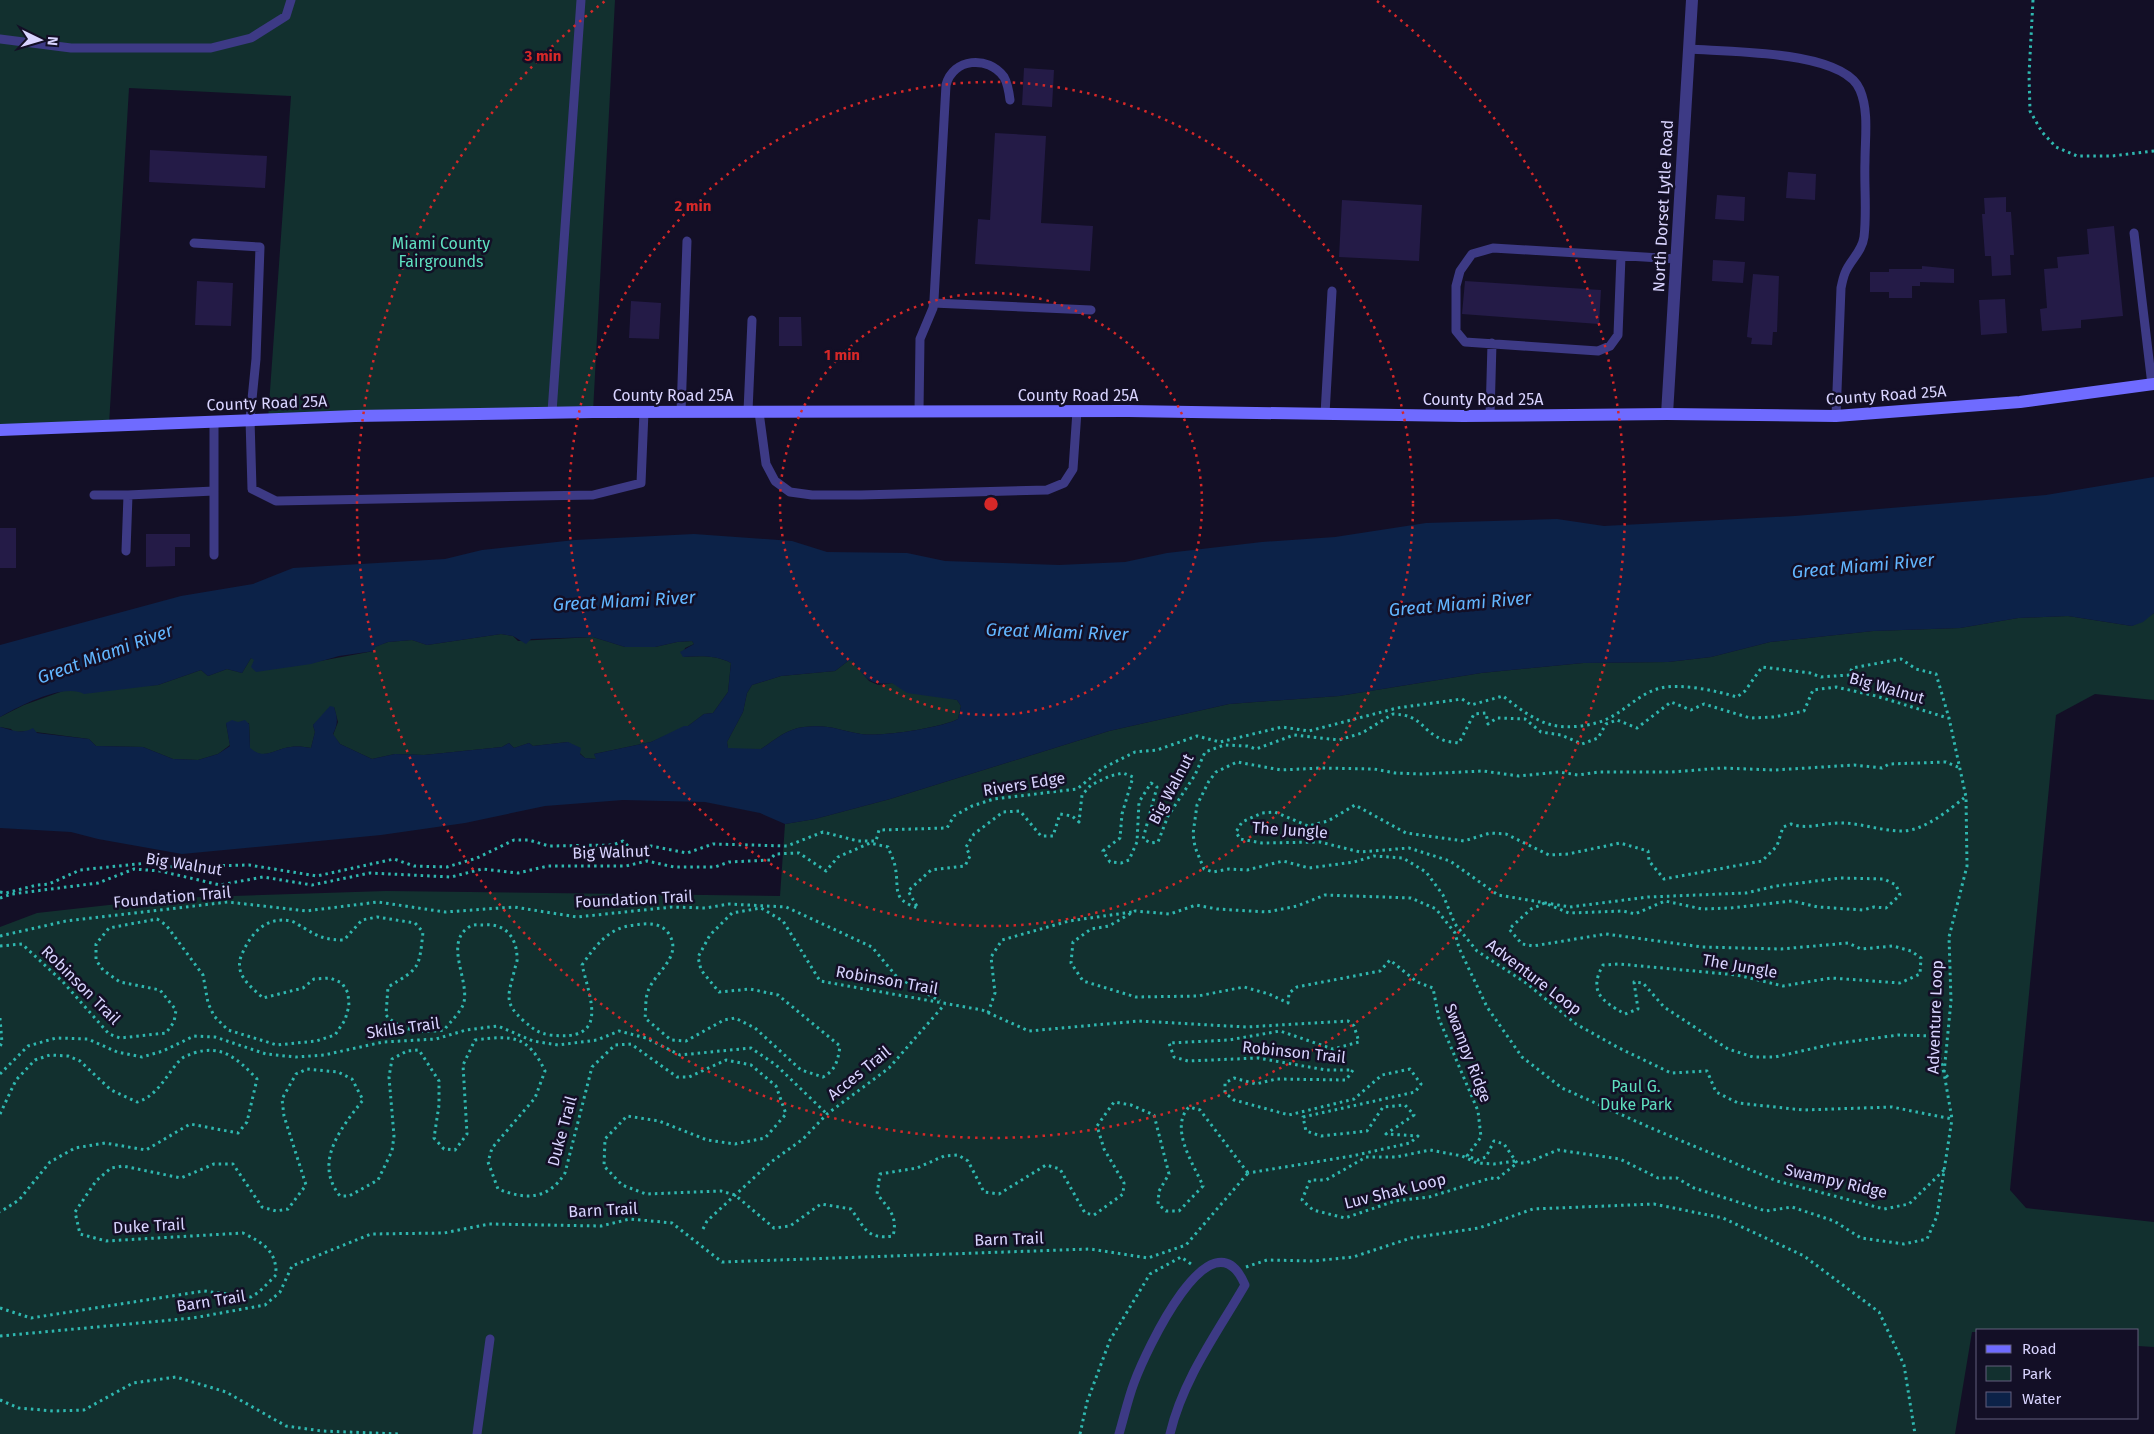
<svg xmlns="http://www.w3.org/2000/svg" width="2154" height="1434" viewBox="0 0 2154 1434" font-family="'Fira Sans',sans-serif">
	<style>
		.green { fill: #12302f }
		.water { fill: #0c2248; fill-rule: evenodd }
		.building { fill: #241b47 }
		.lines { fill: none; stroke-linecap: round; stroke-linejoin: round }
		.path { stroke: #2fb8b0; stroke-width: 3; stroke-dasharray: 2.5 4; stroke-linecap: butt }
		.service { stroke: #3d3a85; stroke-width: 9 }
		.minor { stroke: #3d3a85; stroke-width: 12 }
		.secondary { stroke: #6f6bff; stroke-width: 12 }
		.ring { fill: none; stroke: #d62828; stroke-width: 2.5; stroke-dasharray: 2.5 5 }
		.labels { text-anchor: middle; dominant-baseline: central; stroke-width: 5; stroke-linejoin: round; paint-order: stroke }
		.street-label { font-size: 16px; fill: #d9d4ff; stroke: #130f26 }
		.park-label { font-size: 16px; fill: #5fe0c0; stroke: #130f26 }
		.water-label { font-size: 18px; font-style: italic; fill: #62b6ff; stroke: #130f26 }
		.centre { fill: #d62828; stroke: #130f26; stroke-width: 2.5 }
		.ring-label { font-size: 15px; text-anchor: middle; font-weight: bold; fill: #d62828; stroke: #130f26; stroke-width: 5; stroke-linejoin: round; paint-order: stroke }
	</style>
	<rect width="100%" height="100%" fill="#130f26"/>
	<path class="green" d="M0,0h615l-22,412 -325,7 23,-323 -162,-8 -20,337 -109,5z
		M2154,613v87l-59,-6 -39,21 -46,475 16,18 128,14v125l-16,-1v-16l-166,2 -17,102h-1955v-507l37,-14 135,-15 214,-7 394,5 5,-72 30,-5 75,-20 219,-68 120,-27 110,-8 142,-23 102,-10 85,-1 43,-5 59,-15 103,-11 87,-3 58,-10 50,-2 64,10z
		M501,634l12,2 5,5 75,-4 32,10h30l22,-5 15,-1 2,3 -9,4 -2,9c17,-1 33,-2 48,6l-3,29 -15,21 -9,1 -16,12 -37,16 -57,12 3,5 -12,-1 -17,-16 -35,4 -4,-3 -15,5 -5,-5 -7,4 -78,8 -29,-1 -23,5 -32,-15 -7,-9 5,-13 -4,-15 -21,18 2,7 -4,16c-6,-1 -14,-2 -20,-1 -15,1 -26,14 -41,2l-1,-26h-23l4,22 -12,9 -20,6 -25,-1 -30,-12 -47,-1 -7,-7 -61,-8 -14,1 -3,-3 -11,-2v-10l24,-12 39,-14 95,-6 43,-15 7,6 19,-7 15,4 9,-15 37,9 86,-16v-4l14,-5 24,-2 15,5z
		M848,661h4l17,20 9,4 14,-2 65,17 4,6 -3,13c-18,9 -77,18 -97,15 -23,-4 -32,-10 -57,-7 -18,2 -29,13 -43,22h-33l-1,-7 16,-30 4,-19 5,-8 29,-9 54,-5z"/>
	<path class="water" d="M2154,477v136l-11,9 -11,4 -64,-10 -50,2 -58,10 -87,3 -103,11 -59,15 -43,5 -85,1 -102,10 -142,23 -110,8 -120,27 -219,68 -75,20 -30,5 -25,-11 -55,-11 -82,-2 -78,6 -80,17 -84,12 -199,19 -84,-15 -27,-7 -71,-4v-101c12,3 21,8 33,1l4,5 52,6 7,7 47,1 30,12 25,1 20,-6 12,-8 -4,-23 6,-3 6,2 7,-2 4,4 1,24c15,13 26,0 41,-1 6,-1 14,0 20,1l4,-16 -2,-7 17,-19 4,1c4,12 4,17 -1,27l7,10 32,15 23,-5 29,1 78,-8 7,-4 5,5 15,-5 4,3 35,-4 13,6 -1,6 5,4 11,1 -2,-5 57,-12 33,-16h4l16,-12 9,-1 15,-21 3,-29c-15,-8 -32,-7 -48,-6l-3,-5 14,-8 -2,-3 -15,1 -22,5h-30l-32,-10 -62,2 -5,5 -13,-8 -12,-2 -74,11 -15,-5 -24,2 -13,5 -1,4 -35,5 -28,8 -55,8 -5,-5 3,-7 -3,-2 -9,15 -15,-4 -19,7 -7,-6 -43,15 -74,9c-21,-11 -64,12 -84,23v-72l181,-49 72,-12 40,-16 152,-9 37,-9 93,-10 119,-6 98,7 35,11 80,1 38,8 114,4 66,-3 42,-9 95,-11 73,-5 91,-14 131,-4 47,7 191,-10 251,-21zM848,661h4c14,17 17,25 40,22l15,10 50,7 4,6 -3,13c-17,9 -77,18 -97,15 -23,-4 -32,-10 -57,-7 -18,2 -29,13 -43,22l-33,-1 -1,-6 16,-30 4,-19 5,-8 29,-9 54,-5z"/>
	<path class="building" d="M1024,68l30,2 -2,37 -30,-2z
		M995,133l51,3 -5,87 52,3 -3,45 -115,-7 3,-45 12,1z
		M150,150l117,6 -2,32 -116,-6z
		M1788,172l28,2 -1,26 -29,-2z
		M1717,195l28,2 -1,24 -29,-2z
		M2006,197v15h5l3,43h-4l1,20 -19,1 -1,-20h-6l-3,-42h3l-1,-16z
		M1342,200l80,5 -3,56 -80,-4z
		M2114,226l9,90 -42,4v8l-39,3 -2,-22 7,-1 -3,-39 14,-1 -1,-11 32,-3 -2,-25z
		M1713,260l32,2 -2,21 -31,-2z
		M1922,266l32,3v14l-34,-1v4h-8v12h-23v-6h-19v-20h19v-3h33z
		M1753,274l26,2 -2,56h-4l-1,13 -21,-1 1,-6 -5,-1z
		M197,281l36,2 -2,43 -36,-1z
		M1465,281l136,9 -2,34 -137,-10z
		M2005,299l2,34 -26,2 -2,-35z
		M631,301l30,2 -2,36 -30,-1z
		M779,317h22l1,29h-23z
		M0,528h16v40h-16z
		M146,534h44v13h-15v19l-29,1z"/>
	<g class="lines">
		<path class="path" d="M2033,0l-4,75 1,36 12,21 14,15 21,9h35l42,-5
			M0,892l6,1 31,-8 12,-1 31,-14 67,-7 17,4 85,-2 68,11 77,-17 20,7 33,1 30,-9 37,-18h15l20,6 64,-1 10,-4 8,8 20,-3 36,7 26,-9 74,2 36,-14 35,9h18l3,-11 68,-2 7,-12 18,-10 22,-7 83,-10 26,-21 32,-16 22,-2 40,-14 23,6 62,-15 27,4 88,-23 65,-9 9,6 32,-9c14,11 32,25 49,29 16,4 42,1 57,-7 18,-9 31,-25 52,-30 20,-5 56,3 76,9l8,-6 17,-24 48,6 11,4 28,-2 3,-7 49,-9 15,10 20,5 13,44 17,79 1,69 -18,71 2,64 -7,72 8,46 -60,-12 -89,3 -65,-7 -22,-11 -9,-21 -36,2 -52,-25 -43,-24 -50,-41 -49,-32 -22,-27 -12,-29 -17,-23 -23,-14 -29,-2 -20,6 -45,6 -26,-7 -36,9 -18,-1 -16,3 -9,-3 -9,-22 -2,-13 4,-29 12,-24 7,-9 21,-10 44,8 40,-2 53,1 21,4 26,1 62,-3 36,5 40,-4 19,3 21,-3h72l51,-4 53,2 79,-5 28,3 7,-4 57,-2 14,6
			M0,898l12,-4 86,-11 36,-14 26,2 60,14 43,-8 49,8 58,-12 81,4 31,-8 36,4 30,-7h78l21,-5 27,6h41l14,-5 41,-2 5,-6 24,-1 27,18 12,-14 32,-14 18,4c2,6 6,13 7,19 5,23 -5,33 23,42l-10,-17 23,-21 34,-4 5,-10 -4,-9 8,-13 29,-22 17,-1 21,25h12l7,-22 12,2 7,6 3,-27 9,-10 19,-9 13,-3 10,4 -11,37 -2,24 -17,13 7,11 11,1 8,-3 8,-18 2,-40 12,-19 6,4 -14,52 8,4 7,-1 10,-26 27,-41 10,-23 19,-7 23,1 9,3 38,-14 45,5 23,-7 31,-19c30,1 27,16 50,26 4,2 11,2 16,3l15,-29 12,-1 2,11 9,-6 28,1 16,13 20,3 21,9 16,-6 8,-14 11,-4 20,8 34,-26 20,8 13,-6 46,14 24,-1 30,-6 9,-21 23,-3 40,9 72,22
			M0,936l66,-15 162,-19 78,9 72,-9 67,10 69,-5 63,10 95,-10 34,1 23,-4 57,3 86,40 25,30 43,24
			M0,946l22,-2 41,38 46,52 11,4 46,-5 8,-11 2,-12 -16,-20 -40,-8 -17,-12 -7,-10v-16l13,-16 48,-9 9,6 37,50 5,28 6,13 14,14 49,15 39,-4 19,-6 10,-15 4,-14 -1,-13 -6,-10 -12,-5 -16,1 -11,9 -40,10c-13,-12 -30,-24 -21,-44 9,-21 24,-38 49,-33 4,1 9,5 13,7 14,9 23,12 40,12l18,-20 15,-3 38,6 8,9c-4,37 -3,36 -35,55l-2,28c15,17 37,18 58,15 6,-8 18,-19 20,-28 5,-23 -20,-59 5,-75 4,-3 10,-2 15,-2 20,-2 32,11 33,31 1,4 -1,8 -2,12 -6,26 -13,34 9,53 9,8 14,12 26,14 59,7 41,-33 32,-70 14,-20 27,-38 53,-40 12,-2 26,-3 34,9 14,23 -14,38 -21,57 -3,8 -2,19 -3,27l26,22 15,1 38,-21 11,-2 20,10 46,42 22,7c13,-7 15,-17 17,-31l-62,-51 -28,-6 -31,3 -18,-22 -3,-13 12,-22 22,-22 29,-5 22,13 37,60 162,29 47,21 110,-10 107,6 102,-6 6,5 5,16 -26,7 -53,-18 -51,9 -60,3 5,14 14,4 70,-3 68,12h27l-7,10 -70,-1 -20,5 -22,-6 -9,5v10l9,7 55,15 65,-16 28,-24 28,-6 11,15 -6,8 -112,25 3,14 15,5 46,-5 16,-24 22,-2 9,10 -28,19 32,2 -8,7 -58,13 -104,17
			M988,1013l7,-20 -4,-36 11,-17 67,-19 63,-9
			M0,1018l2,25 -2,3
			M0,1074l28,-28 28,-8 32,1 29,13 25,5 21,-6 31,-15 21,1 51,17 30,3 28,-2 59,-13 53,-3 30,-9 32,-4 35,15 25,4 39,-5 22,-9 27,7 34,17 71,-7 25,17 51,49
			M1948,1077l-4,-4 -10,-37 -36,-1 -65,9 -58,13h-22l-25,-8 -64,-42 -21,-24 -9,-1 4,27 -13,5c-23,-13 -37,-22 -22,-49l16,-1 118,11 46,11 48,-8 69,5 20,-9 1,-16 -10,-7 -18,-5 -32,3 -13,-6 -67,6 -79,-2 -96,-13 -73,12 -11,-2 -13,-15 22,-20 14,-6 24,10 54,-2 12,3 30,-13 37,8 28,-1 62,-7 26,6 45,3 11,-3 12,1 14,-13 -4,-10 -12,-6 -44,-1 -64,8 -30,7 -98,4 -78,10 -72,-12 -48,-34 -41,-13 -49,4 -40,-10 -58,1 -22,-4 -4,-7 6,-10 20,-9 13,-1 33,14 20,-5 27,-16 51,28 58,8 26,-8 16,1 43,21 19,-1 52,-11 28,8 1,10 15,18 98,-18 15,-15 6,-19 8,-3c17,6 31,-1 49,-1 21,0 41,8 62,8 22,0 47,-21 63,-34
			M0,1114l16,-34 19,-20 15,-5 18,1 12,5 31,29 26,12c21,-6 29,-27 43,-42 4,-4 9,-5 14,-7 28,-9 44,6 63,26l-10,43 -9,11 -48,-9 -44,26 -41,-7 -30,5 -25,14 -31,38 -19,12
			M1515,1161l-21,3 -17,-1 -15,-7 -32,-6 -34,7h-30l-40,23h-16l-8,20 11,10 32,8 50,-17 34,-4 62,-19 6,1 20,-16
			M1944,1170l-35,34 -25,5 -107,-28 -126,-53 -89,-40 -40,-31 -35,-50 -28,-59 -4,-15 -19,-24 -25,-11 -86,-3 -28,11 -30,6 -50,-3 -21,-4 -26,9 -35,-3 -26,15 -18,3 -18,13 -2,21 12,18 53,16 62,-1 46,-9 25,7 19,9 1,-10 8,-6 83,-16 10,-11 27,22 16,6 6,31 39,92 3,26 -14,19 11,4 8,-3 8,-16 10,3 13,19h9l32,-13 62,9 38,19h19l17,10 72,23 26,-4 42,14 27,17 43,6 23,-5 10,-23 15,-97
			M703,1229l4,-8 64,-59 32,-23 24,-25 62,-46 56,-64
			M1246,1267l21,-7 46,1 40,-4 58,-19 68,-10 54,-19 121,-5 69,14 81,38 75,56 25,53 11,69
			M0,1308l31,10 173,-27 47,6 8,-5 17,-17c1,-24 -13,-32 -33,-42l-137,8 -26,-7 -5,-22 21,-31 15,-13 12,-2 58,12 33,-14h19l29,43 14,4 12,-2 18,-24 -22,-69 -2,-17 14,-25 11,-5 31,3 14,7 11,21c-22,28 -50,62 -23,96h9l29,-16 14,-29 2,-15 -5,-59 3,-18 15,-8 12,-1 20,31v24l-5,33 10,11 11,1 12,-16 -4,-69 12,-25c37,-5 53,-5 70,31l-10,27 -43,50 -4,14 10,27c28,11 50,11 67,-16l27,-106 23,-22 16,-1 46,33h12l37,-17 25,5 25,21 10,28 -21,24 -30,6 -28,-4 -48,-19 -32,-5 -22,23 -1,27 18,19 24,9 75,-3 14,4 39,33 16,-2 31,-22 30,5c14,19 16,31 42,27 5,-20 -4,-27 -16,-42l3,-20 37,-6 27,-12 14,-1 10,6 16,31 15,2 47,-29 14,4 25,44 9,2 29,-21 1,-11 -20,-34 -7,-23 17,-24 17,3 23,10 15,59 -10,17 -1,13 8,7h13l24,-25c-10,-23 -34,-58 -14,-79l11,3 48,63
			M0,1336l193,-18 72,-13 15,-13 12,-26 79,-32 73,-1 45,-9 112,2 29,-7 42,4 50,39 368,-13 58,9 38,-13 62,-72
			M0,1400l19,8 34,3 31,-1 49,-27 43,-6 50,15 60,34 36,5 78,3
			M1080,1434l7,-32 23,-62 40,-66 31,-17 10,7"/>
		<path class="service" d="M0,39l71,9h140l40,-10 35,-22 5,-16
			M1689,49c38,3 155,1 171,41 9,21 5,48 5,71 -1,25 2,51 -1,76 -2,15 -14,23 -19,36 -2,5 -3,10 -4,15l-5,128
			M2134,233l18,152
			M194,243l66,4 -4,112 -6,60 2,70 24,12 317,-6 48,-12 3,-71
			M1621,256l-3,79 -8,11 -12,5 -133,-9 -9,-11v-45l4,-15 12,-17 21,-6 184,11
			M933,303l158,7
			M748,411l4,-91
			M919,411l1,-72 13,-31 1,-8 12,-215c7,-27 42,-30 58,-8 4,7 5,15 6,23
			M552,412l29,-412
			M681,412l6,-171
			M759,412l7,52 9,17 15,11 22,3h49l186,-5 17,-7 9,-14 4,-58
			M1325,414l7,-123
			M1490,416l2,-73
			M94,495h34
			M126,551l2,-56 86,-4
			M214,555v-134
			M477,1434l13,-95
			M1119,1434c5,-17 9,-35 15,-51 11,-30 78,-176 111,-98 -28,48 -62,94 -75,149"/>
		<path class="minor" d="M1667,414l25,-414"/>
		<path class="secondary" d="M0,430l355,-14 238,-4 535,-1 335,5 204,-2 169,2 184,-14 134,-18"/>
	</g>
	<g class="ring">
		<circle cx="991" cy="504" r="211"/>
		<circle cx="991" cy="504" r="422"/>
		<path d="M1377 1A634 634 0 1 1 605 1"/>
	</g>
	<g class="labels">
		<g class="street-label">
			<text transform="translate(1663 206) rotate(-87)">North Dorset Lytle Road</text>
			<text x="673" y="395">County Road 25A</text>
			<text x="1078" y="395">County Road 25A</text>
			<text transform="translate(1886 395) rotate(-4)">County Road 25A</text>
			<text x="1483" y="399">County Road 25A</text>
			<text transform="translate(267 403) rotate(-2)">County Road 25A</text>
			<text transform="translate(1887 688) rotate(16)">Big Walnut</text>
			<text transform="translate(1024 784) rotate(-9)">Rivers Edge</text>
			<text transform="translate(1171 789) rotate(-62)">Big Walnut</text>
			<text transform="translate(1290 830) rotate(4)">The Jungle</text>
			<text transform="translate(611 852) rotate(-2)">Big Walnut</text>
			<text transform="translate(184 864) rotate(9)">Big Walnut</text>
			<text transform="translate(172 897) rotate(-5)">Foundation Trail</text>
			<text transform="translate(634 899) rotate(-3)">Foundation Trail</text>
			<text transform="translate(1740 966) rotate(10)">The Jungle</text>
			<text transform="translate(1534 977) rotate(37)">Adventure Loop</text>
			<text transform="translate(887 980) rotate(10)">Robinson Trail</text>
			<text transform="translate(81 985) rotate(45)">Robinson Trail</text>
			<text transform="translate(1935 1017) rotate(-88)">Adventure Loop</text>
			<text transform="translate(403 1028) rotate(-8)">Skills Trail</text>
			<text transform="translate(1294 1052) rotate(6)">Robinson Trail</text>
			<text transform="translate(1468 1053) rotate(69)">Swampy Ridge</text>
			<text transform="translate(859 1073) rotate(-39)">Acces Trail</text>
			<text transform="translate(562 1131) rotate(-75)">Duke Trail</text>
			<text transform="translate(1836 1181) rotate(13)">Swampy Ridge</text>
			<text transform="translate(1395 1191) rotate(-14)">Luv Shak Loop</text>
			<text transform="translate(603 1210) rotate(-3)">Barn Trail</text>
			<text transform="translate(149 1226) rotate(-3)">Duke Trail</text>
			<text transform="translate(1009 1239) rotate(-2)">Barn Trail</text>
			<text transform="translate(211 1301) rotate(-9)">Barn Trail</text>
		</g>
		<g class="park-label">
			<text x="441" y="243">Miami County<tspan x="441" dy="18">Fairgrounds</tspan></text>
			<text x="1636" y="1086">Paul G.<tspan x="1636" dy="18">Duke Park</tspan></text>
		</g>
		<g class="water-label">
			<text transform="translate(1863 566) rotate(-5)">Great Miami River</text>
			<text transform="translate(624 601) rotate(-3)">Great Miami River</text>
			<text transform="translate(1460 604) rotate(-5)">Great Miami River</text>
			<text transform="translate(1057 632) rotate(2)">Great Miami River</text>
			<text transform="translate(105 654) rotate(-20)">Great Miami River</text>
		</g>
	</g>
	<circle cx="991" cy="504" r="8" class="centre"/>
	<g class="ring-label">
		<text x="543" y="61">3 min</text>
		<text x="693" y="211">2 min</text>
		<text x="842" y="360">1 min</text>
	</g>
	<rect x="1976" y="1329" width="162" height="90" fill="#130f26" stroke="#625e7d"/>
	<rect x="1986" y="1345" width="25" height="8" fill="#6f6bff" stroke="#625e7d"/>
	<text x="2022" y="1354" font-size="15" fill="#d9d4ff">Road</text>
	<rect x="1986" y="1366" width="25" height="15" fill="#12302f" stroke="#625e7d"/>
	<text x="2022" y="1379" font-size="15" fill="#d9d4ff">Park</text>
	<rect x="1986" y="1392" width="25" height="15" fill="#0c2248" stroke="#625e7d"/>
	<text x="2022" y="1404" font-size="15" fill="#d9d4ff">Water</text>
	<g transform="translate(40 40) rotate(95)" stroke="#130f26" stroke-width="4" paint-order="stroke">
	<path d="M0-4L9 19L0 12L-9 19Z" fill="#d9d4ff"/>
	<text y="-8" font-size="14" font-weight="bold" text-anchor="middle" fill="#d9d4ff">N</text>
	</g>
</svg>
